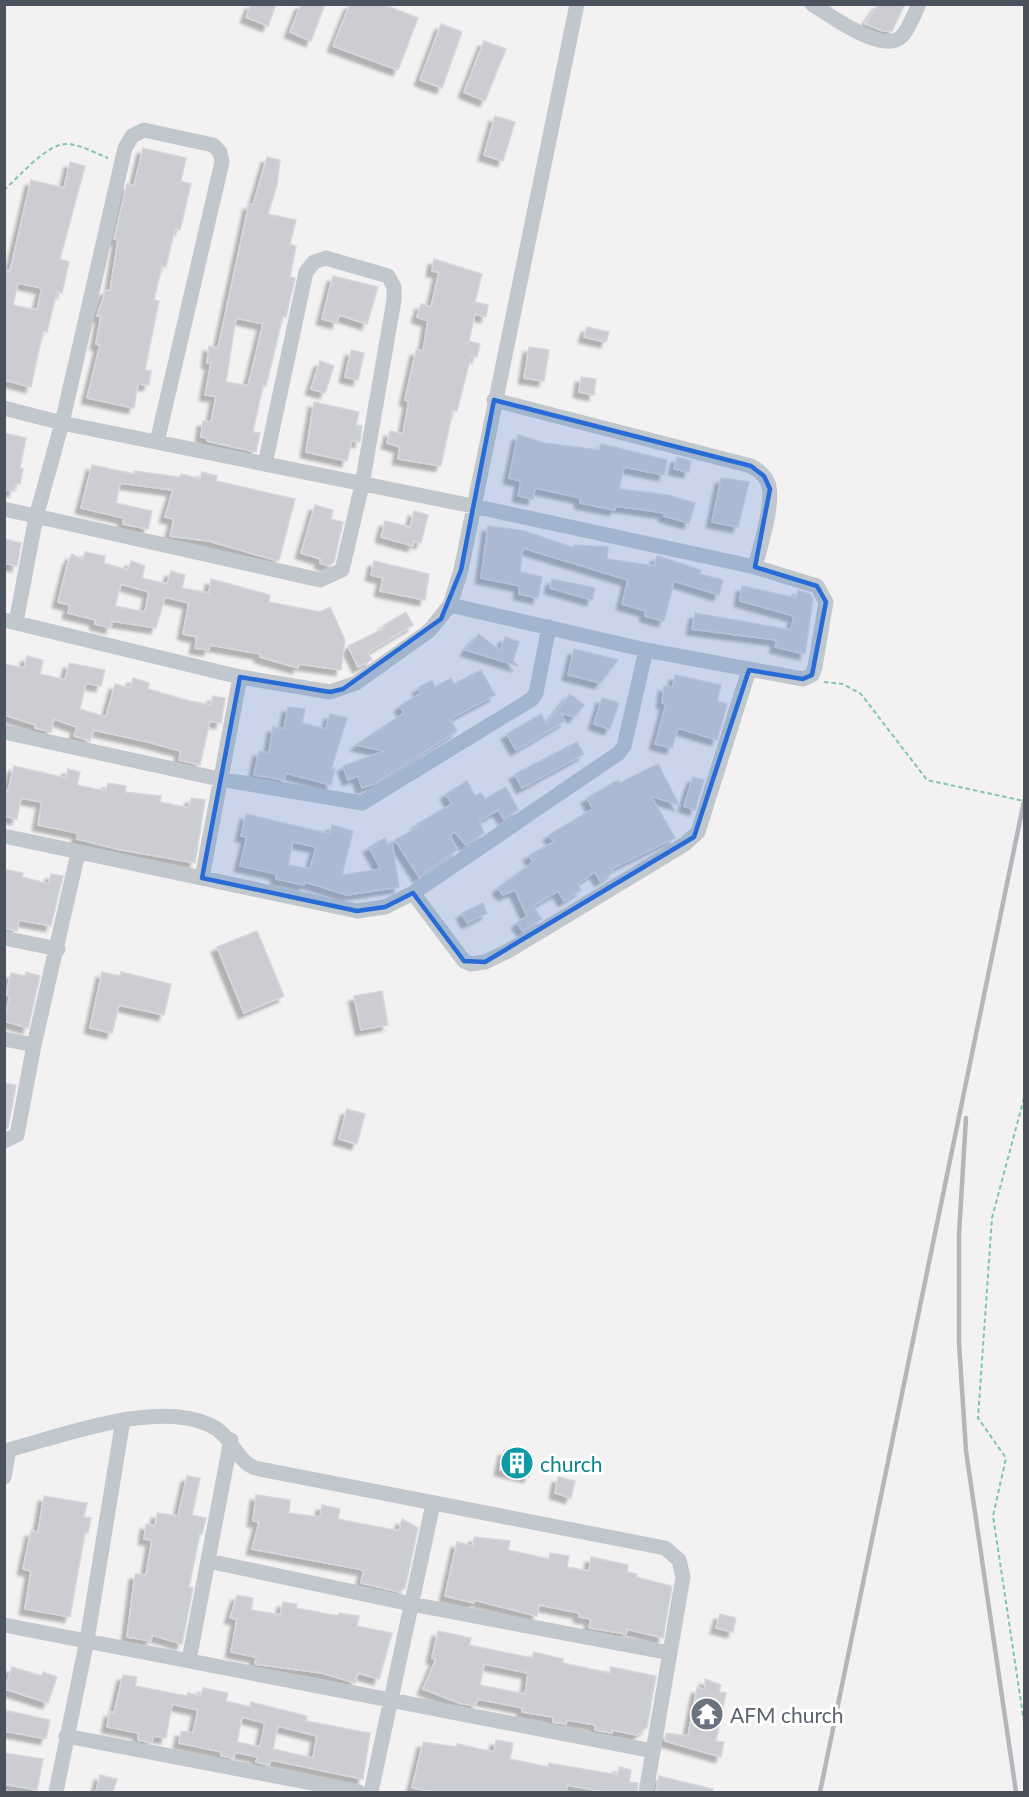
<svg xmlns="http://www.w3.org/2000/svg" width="1029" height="1797" viewBox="0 0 1029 1797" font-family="Lato,sans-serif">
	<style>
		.building { fill: #cccdd3; stroke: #d6d7dc; stroke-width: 1.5; fill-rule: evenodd; filter: url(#shadow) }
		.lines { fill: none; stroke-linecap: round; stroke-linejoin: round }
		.path { stroke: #7ec8a8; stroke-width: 2; stroke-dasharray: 4.5 3; stroke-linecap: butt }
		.minor { stroke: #c0c8ce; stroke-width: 15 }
		.rail { stroke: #b4b6bb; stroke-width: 4.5 }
		.marked { fill: #286bd7; fill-opacity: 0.2; stroke: #286bd7; stroke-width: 4.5; stroke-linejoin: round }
		.labels { text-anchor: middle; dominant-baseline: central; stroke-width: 6; stroke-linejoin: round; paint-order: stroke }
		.culture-label { font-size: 21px; fill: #0d838f; stroke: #fff; text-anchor: start }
		.worship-label { font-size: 21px; fill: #5b616d; stroke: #fff; text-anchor: start }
	</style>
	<defs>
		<filter id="shadow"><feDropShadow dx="-5.5" dy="5.5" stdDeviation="1.5" flood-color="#0004"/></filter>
	</defs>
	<rect width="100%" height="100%" fill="#f3f1f1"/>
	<path class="building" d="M251,4h25l-8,22 -22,-9z
		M301,4h24l-14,37 -21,-9z
		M350,4h32l36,14 -20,52 -65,-24z
		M879,4h26l-13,27h-9l-18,-7z
		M441,24l21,8 -20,56 -22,-8z
		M484,41l22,8 -21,52 -21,-9z
		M495,116l20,6 -12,39 -19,-6z
		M143,148l43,10 -5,23 10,3 -11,46 -5,-2 -9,39 -4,-1 -8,34 5,1 -14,69 6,1 -2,14 -11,-1 -4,24 -47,-10 13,-53 -4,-1 5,-28h-4l9,-26 4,1 8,-51 -4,-1 13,-55 7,2z
		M267,157l13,3 -3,25 -9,29 28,6 -6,24 6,2 -6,31 5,1 -9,39 -3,-1 -17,70 -3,-1 -10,47 7,1 -4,19 -49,-11 1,-3 -7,-1 2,-16 8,1 5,-26 -11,-1 6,-32h-4l2,-17 9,2 31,-144 4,1zM236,318l27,6 -15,62 -22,-4z
		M70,162l15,4 -25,93 9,3 -7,31 -5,-2 -10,41 -4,-1 -12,56 -27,-7v-99l3,-11 3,1 21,-91 33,8zM18,283l24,5 -5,22 -24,-5z
		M434,259l48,15 -7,28 13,3 -2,12 -11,-3 -6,27 11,3 -3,13 -6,-1 -14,55 -4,-1 -12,56 -43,-7 2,-12 -13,-4 3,-12 13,3 6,-33 -4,-1 11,-50 7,1 5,-30 -11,-4 4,-13 10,3 8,-35 -7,-1z
		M333,276l45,11 -11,37 -28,-9 -2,8 -15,-4z
		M587,327l22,5 -3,10 -22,-5z
		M529,347l20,3 -5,31 -20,-3z
		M351,350l13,3 -6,27 -13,-3z
		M320,361l14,5 -9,27 -14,-4z
		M581,377l15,2 -2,16 -15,-3z
		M314,402l45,10 -3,13 6,1 -2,16 -8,-2 -5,21 -41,-9z
		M4,433l22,5 -6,30 3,1 -3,15 -4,-1 -2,8 -10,-2z
		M518,435l26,8 55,7 2,-6 66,16 -3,15 -40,-8 -5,22 49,6 27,8 -6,20 -25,-7 1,-3 -49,-7 -1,4 -35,-7 1,-5 -46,-10 -2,11 -15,-3 3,-15 -12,-3z
		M677,457l14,4 -2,11 -15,-3z
		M92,465l42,9v-3l46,6 1,-3 19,5 2,-7 15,4 -1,5 79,18 -15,58 -2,4 -69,-20 -39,-5 4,-17 -9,-2 8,-27 -53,-7 -4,20 36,8 -4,18 -25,-5 1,-6 -43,-10z
		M721,478l28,4 -11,45 -26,-5z
		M315,505l18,5 -2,9 12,3 -9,40 -6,4 -8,-3 1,-4 -20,-6z
		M414,511l14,4 -7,28 -7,-2 -1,5 -32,-9 4,-16 25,6z
		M488,526l37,5 49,17v-3l34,2 -1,12 47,7 3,-10 44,14 -1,4 23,6 -4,15 -45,-14 -10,40 -19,-5 1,-5 -24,-7 6,-24 -105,-32 -3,24 22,5 -4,21 -19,-4 1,-8 -39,-8z
		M4,539l17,4 -4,23 -13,-3z
		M85,552l20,4 -1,7 24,7 3,-9 14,5 -3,12 25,6 4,-13 14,4 -3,13 27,5 2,-14 59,16 -1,7 51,10 10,-5 15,33 -4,30 -42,-6 -1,4 -38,-11 1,-3 -51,-9 -1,5 -14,-2 2,-11 -14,-3 6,-31 -24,-6 -9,31 -44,-7 -1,7 -16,-4 1,-4 -28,-7 2,-8 -12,-3 10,-40 4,-8 11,6zM121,584l28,8 -4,20 -30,-6z
		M374,561l55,13 -4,26 -45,-9 3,-13 -12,-3z
		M552,579l43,9 -3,12 -42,-12z
		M742,586l54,12 2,-8 12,4 3,5 -8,55 -30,-7 2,-7 -85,-11 3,-16 96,17 3,-14 -54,-15z
		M406,612l7,13 -45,27 4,8 -14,7 -10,-21 37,-18 -1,-3z
		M479,634l21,17 5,-14 14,5 -6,19 5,5 -52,-16z
		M574,649l44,11 -18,23 -27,-7 -5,-1z
		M27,656l16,4 -3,14 25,6 4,-17 36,7 -4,16 -15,-3 -6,26 26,8 9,-33 15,4 3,-10 16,5 -1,6 38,11 25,5 2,-9 12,2 -4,25 -11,-2 -10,44 -21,-5 2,-9 -33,-9 -54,-12 -4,11 -6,-2 -10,-3 3,-9 -23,-8 -3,13 -16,-4 1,-3 -32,-10v-51l20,4z
		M481,670l14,25 -45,24 7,12 -81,52 -14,5 -4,-12 -10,4 -5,-14 41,-15 -28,-6 48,-32 -4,-7 21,-13 -3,-5 14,-8 3,7 16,-9 3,6z
		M675,675l46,10 -4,16 10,3 -10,36 -39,-12 -6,20 -17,-4 11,-40 -4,-1 2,-17 9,1z
		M570,694l14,11 -10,12 -13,-4 4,8 -49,29 -9,-16 34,-20 6,10z
		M602,698l17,5 -9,26 -16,-5z
		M288,707l17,2 -3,14 24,6 4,-15 17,4 -16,52 4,-2 -4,17 -45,-12 -2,7 -30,-5 5,-24 10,2 4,-26 11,2z
		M577,742l7,12 -62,34 -7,-14z
		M658,764l21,41 -28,-9 24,42 -64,31 2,3 -13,9 -5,-9 -18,12 4,6 -17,11 -6,-10 -25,15 9,13 -19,12 -6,-8 10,-7 -12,-26 -12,5 -5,-7 35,-26 -4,-7 25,-13 -5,-7 44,-26 -6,-11 31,-18 2,3z
		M14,766l52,12 2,-9 12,3 -3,13 29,6 2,-8 18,3 -1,6 36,4 -1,6 29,6 2,-10 14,2 -10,63 -78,-14 -40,-10 1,-6 -40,-8 4,-23 -21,-4 -4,21 -13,-3v-26l4,1z
		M693,777l11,3 -9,30 -11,-4z
		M467,781l8,15 6,-3 4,6 21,-12 12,23 -14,9 -6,-9 -19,11 5,12 -18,12 -11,-13 -5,3 7,15 -38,27 -24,-37 24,-13 -2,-3 35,-20 -6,-10z
		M246,814l84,20 2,-9 21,6 -11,44 39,-6 -12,-22 16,-9 3,6 4,-2 7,45 -52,8 -42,-13 -1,3 -28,-6 1,-5 -37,-8 7,-29 -6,-1zM293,842l23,5 -6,22 -22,-4z
		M4,869l19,4 -1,4 27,7 2,-10 12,2 -12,50 -32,-6 -2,11 -13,-3z
		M483,903l4,10 -20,10 -5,-10z
		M257,931l27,65 -40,17 -27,-66z
		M26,972l14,4 -12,52 -24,-7 6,-25 -4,-1 5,-22 14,3z
		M102,972l18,4 1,-4 50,12 -7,31 -45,-10 -7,28 -22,-5z
		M382,991l6,34 -27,5 -7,-34z
		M4,1083l12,2 -8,43 -4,2z
		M347,1109l18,5 -8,30 -18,-5z
		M504,1450l29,7 -4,20 -29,-7z
		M187,1476l13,2 -8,37 14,3 -4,16 -2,-1 -11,54 4,1 -11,56 -30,-9 -1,6 -24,-4 8,-63 11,1 6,-35 -8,-1 2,-15 9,2 2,-13 21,3z
		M558,1477l17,4 -4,17 -16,-5z
		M256,1495l34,5 -1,13 31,4 2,-12 18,4 -2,10 61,12 3,-12 16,9 -13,60 -6,4 -38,-9 3,-13 -112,-21 7,-27 -6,-1z
		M44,1496l43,7 -3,14 7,1 -3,15h-3l-15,84 -45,-8 6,-38 -8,-2 8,-38 7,1z
		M474,1537l36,4 -2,9 41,9 1,-6 19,3 -2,11 22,4 2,-14 37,8 -1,7 10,2 -1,3 36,9 -9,52 -36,-9 -1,5 -37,-6 2,-9 -12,-2 1,-4 -41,-8 -2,11 -63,-16v3l-29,-7 12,-54 16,4z
		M237,1595l16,3 -2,12 29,5 3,-13 14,2 -1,4 42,8 1,-3 20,3 -2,10 35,7 -13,46 -21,-6 -3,10 -33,-10 -67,-9 1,-7 -25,-5 6,-33 -7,-1z
		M720,1614l16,4 -3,14 -17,-4z
		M438,1631l33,7 -2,7 63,13 2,-6 29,7v4l47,10 1,-6 45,9 -9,51 -10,8 -25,-5v3l-17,-3 1,-5 -29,-5 -1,4 -13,-2v-5l-31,-5 1,-4 -45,-9 -3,7 -16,-3 -36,-14 13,-30 -4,-1zM484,1664l44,9 -3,21 -45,-9z
		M12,1667l30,9 1,-4 14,5 -9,26 -43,-14z
		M123,1675l14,2 -2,9 52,10 1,-3 13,3 2,-8 25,5 -2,8 24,6 1,-5 56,14 -1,5 64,12 -7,46 -92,-19 -2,5 -13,-3 2,-5 -23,-5 -1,6 -13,-2 1,-4 -43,-9 2,-12 12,2 5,-23 -26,-6 -6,34 -13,-2 -1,7 -14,-3 1,-7 -32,-6 3,-15 4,1zM242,1717l23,6 -5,24 -23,-5zM278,1726l39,10 -4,22 -40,-9z
		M705,1679l16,6 -2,7 7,1 -10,48 8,1 -3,15 -56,-16 1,-8 22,3 9,-48 8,1z
		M4,1710l46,10 -4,19 -42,-8z
		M496,1740l17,3 -3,16 38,8 1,-4 69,12 1,-8 12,3 -2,12 9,1 -1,9h-32l-38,-7 -1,7h-130l-24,-4 11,-46 33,5 1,-3 37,8z
		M4,1753l39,6 -6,31 -33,-6z
		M100,1775l17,4 -4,13h-17z
		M659,1776l54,13v3h-57z"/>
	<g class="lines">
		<path class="path" d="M4,190c15,-13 44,-48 64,-46 13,1 27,9 40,14
			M824,682l19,2 18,10 66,86 97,21
			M1024,1098l-32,120 -14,200 28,40 -13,58 31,206"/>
		<path class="minor" d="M812,4c18,11 70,50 89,33 8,-7 13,-23 18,-33
			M494,400l257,66c7,4 14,9 17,17 7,18 -8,64 -13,84
			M4,408l58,15 411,83 282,61 62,19 9,16 -11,65 -3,8 -9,4 -157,-29 -196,-45
			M4,509l316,71 22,-10 20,-85 32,-185v-13l-6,-11 -62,-18 -12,4 -8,10 -41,192
			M4,620l236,57 90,15 26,-9 73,-52 21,-26 11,-35 116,-566
			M16,622l20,-105 26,-94 63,-275 7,-12 12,-6 69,15 7,7 2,10 -65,280
			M4,732l215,47 143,24 170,-104 4,-6 13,-66
			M4,836l353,75 28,-4 28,-14 206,-140 5,-7 22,-96
			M202,878l38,-201
			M413,893l51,68 7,3 14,-2 23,-11 177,-107 13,-12 51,-162
			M4,938l54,11
			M4,1039l30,6
			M4,1141l13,-6 17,-90 44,-192
			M4,1451c56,-14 152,-52 206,-26 22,10 25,35 45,43l410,80 14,12 4,17 -37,215
			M4,1477l5,-27
			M208,1561l203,43 259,49
			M4,1625l649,126
			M189,1660l42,-220
			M66,1736l293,56
			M56,1792l31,-152 36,-220
			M371,1792l62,-288"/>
		<path class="rail" d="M966,1118l-7,116v109l7,108 50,341
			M820,1792l204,-991"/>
	</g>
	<path class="marked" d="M494,400l257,66 13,10 6,13 -15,78 62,19 9,16 -14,73 -9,4 -54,-9 -55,167 -209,125 -21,-1 -51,-68 -28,14 -28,4 -155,-33 38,-201 90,15 13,-3 98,-70 20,-49z"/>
	<defs>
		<symbol id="building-disc" viewBox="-11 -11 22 22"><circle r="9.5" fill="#0f9aa8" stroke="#fff"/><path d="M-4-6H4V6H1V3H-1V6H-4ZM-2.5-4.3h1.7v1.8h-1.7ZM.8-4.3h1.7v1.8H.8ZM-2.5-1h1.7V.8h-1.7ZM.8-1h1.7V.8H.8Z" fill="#fff"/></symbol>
		<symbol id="temple-disc" viewBox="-11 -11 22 22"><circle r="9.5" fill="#6b7280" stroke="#fff"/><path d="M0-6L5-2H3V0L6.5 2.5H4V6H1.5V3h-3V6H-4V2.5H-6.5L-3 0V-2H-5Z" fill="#fff"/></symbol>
	</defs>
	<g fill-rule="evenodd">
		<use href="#building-disc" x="498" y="1444" width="38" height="38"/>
		<use href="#temple-disc" x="688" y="1695" width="38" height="38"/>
	</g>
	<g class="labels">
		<g class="culture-label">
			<text x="540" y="1463">church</text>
		</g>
		<g class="worship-label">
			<text x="730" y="1714">AFM church</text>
		</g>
	</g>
	<rect width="1029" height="1797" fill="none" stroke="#4a535d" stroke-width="12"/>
</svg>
